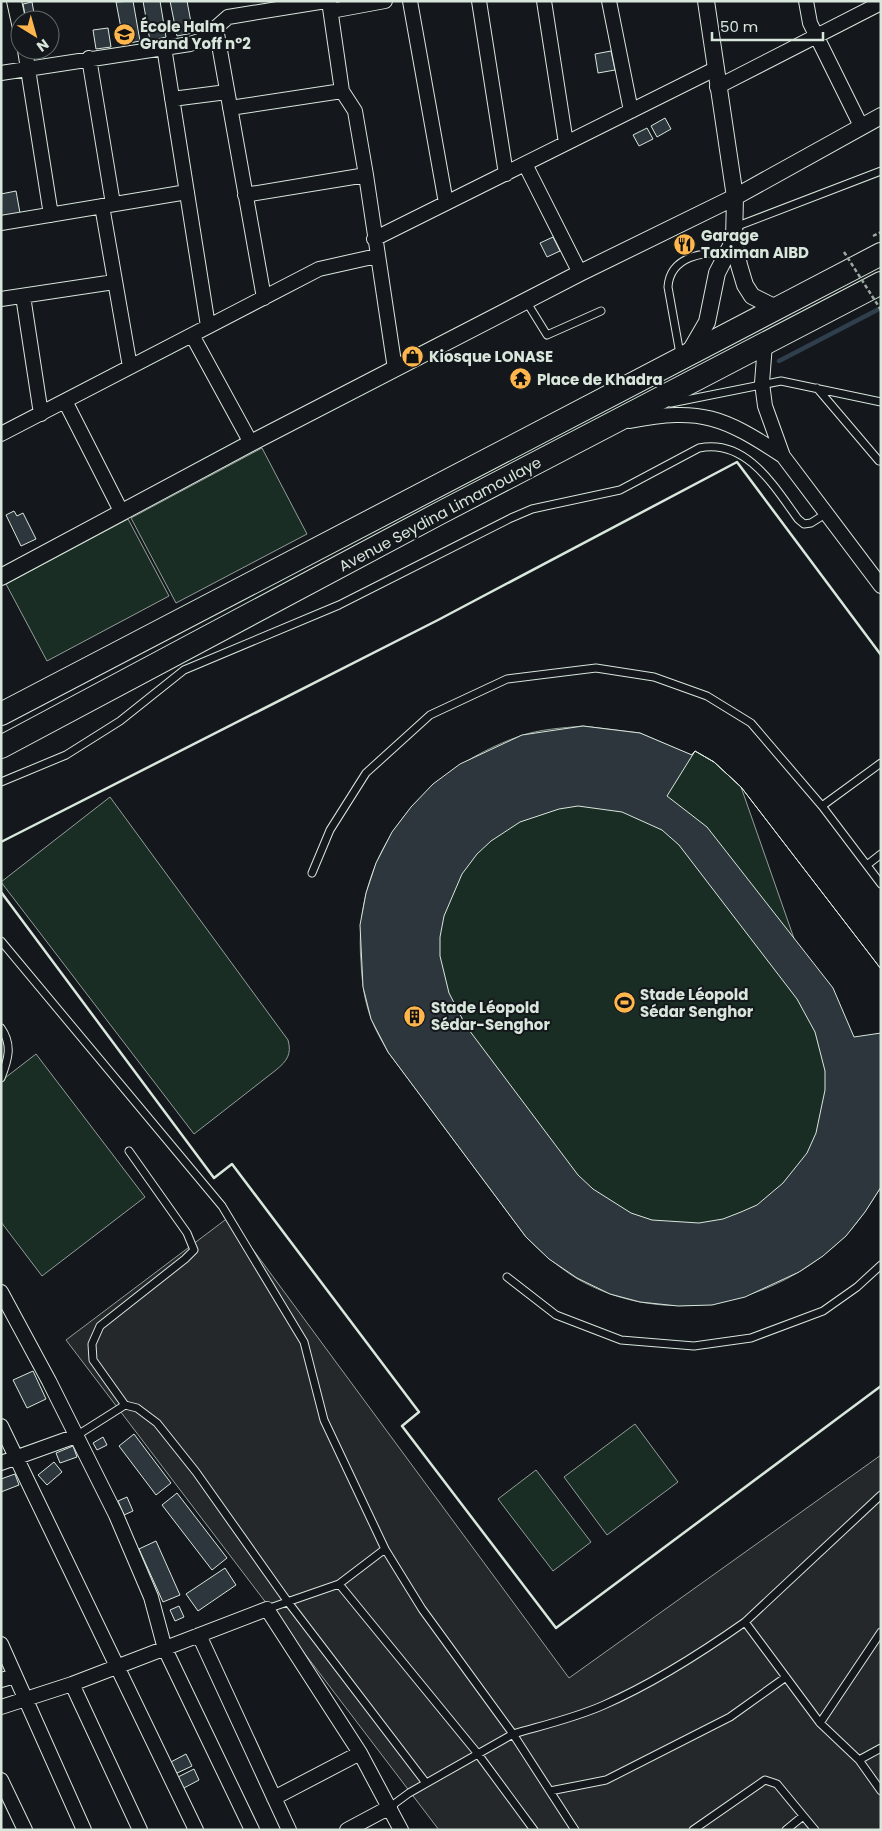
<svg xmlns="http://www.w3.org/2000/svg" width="882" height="1831" viewBox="0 0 882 1831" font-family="Poppins,sans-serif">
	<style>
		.green { fill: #1a2d24; stroke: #939e99 }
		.parking { fill: #24282b; stroke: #939e99 }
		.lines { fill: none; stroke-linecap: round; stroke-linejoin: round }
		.stream { stroke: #2f3f4d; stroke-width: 4.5 }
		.building { fill: #2c363c; stroke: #d8e6dc; fill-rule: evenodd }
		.service-casing { stroke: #d8e6dc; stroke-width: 9 }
		.minor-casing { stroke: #d8e6dc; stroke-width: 16 }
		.tertiary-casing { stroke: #d8e6dc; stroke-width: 18 }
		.trunk-casing { stroke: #d8e6dc; stroke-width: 24 }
		.path { stroke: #9da8a2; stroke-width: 2.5; stroke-dasharray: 4 2.5; stroke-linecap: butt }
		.service { stroke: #14181c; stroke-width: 7 }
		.minor { stroke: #14181c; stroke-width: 14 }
		.tertiary { stroke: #14181c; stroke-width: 16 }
		.trunk { stroke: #14181c; stroke-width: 22 }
		.path-bridge { stroke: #9da8a2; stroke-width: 2.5; stroke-dasharray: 4 2.5; stroke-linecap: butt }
		.wall { stroke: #d8e6dc; stroke-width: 2.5 }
		.labels { text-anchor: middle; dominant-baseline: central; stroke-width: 4; stroke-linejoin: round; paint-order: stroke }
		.poi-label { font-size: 15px; font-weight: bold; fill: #d8e6dc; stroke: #14181c; text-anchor: start }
		.street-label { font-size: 15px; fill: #d8e6dc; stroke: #14181c }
	</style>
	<rect width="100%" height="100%" fill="#14181c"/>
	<path class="green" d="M262,448l45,86 -131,69 -45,-85z
		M128,519l41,77 -122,65 -41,-77z
		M583,726l57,7 51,22 4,-4 19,11 27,25 140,400c-11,17 -22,35 -36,49 -70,70 -182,93 -269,42 -19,-12 -34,-25 -50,-41l-138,-185c-6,-11 -13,-22 -17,-34 -7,-18 -9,-37 -10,-56 -9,-108 60,-191 159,-226 20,-7 43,-8 63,-10z
		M110,797l178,243c4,14 -1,21 -12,30l-82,64 -193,-252z
		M36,1054l109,143 -103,79 -41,-54v-141z
		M635,1424l43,58 -71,53 -43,-58z
		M536,1470l55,72 -38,29 -55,-72z"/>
	<path class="parking" d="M229,1217l340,461 312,-223v375h-442l-373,-490z"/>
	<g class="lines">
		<path class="stream" d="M779,361l102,-53"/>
	</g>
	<path class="building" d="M133,1l7,40 -16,3 -8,-42z
		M143,1h17l6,36 -16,4z
		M170,1h17l6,32 -16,3z
		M32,2l3,17 -9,1 -3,-16z
		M108,28l3,19 -15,2 -3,-19z
		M611,51l4,19 -17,3 -3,-19z
		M665,118l6,11 -14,8 -6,-11z
		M647,128l6,11 -14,7 -6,-11z
		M16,191l4,22 -19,4v-23z
		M553,237l7,14 -13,6 -7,-14z
		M14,511l3,5 6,-3 13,26 -15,7 -15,-31z
		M583,726l57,7 52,22 3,-4 19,11 27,25 140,182v218l-16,25 -19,24 -23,20 -24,16 -54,25 -33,8 -34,1 -38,-4 -30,-8 -33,-16 -28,-19 -23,-22 -138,-185 -17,-33 -8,-32 -3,-62 6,-32 10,-30 16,-31 19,-25 22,-23 27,-20 62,-29zM578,806l44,6 40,18 17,15 118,154 18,33 10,39v19l-9,43 -9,20 -24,30 -26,22 -16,7 -18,7 -24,4 -47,-3 -21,-7 -38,-24 -15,-14 -112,-149 -17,-33 -9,-37v-19l4,-21 18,-42 15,-20 14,-13 29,-19 39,-13z
		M695,751l19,11 27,25 140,182v64l-27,4 -21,-49 -126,-161 -40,-31z
		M33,1371l13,28 -19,9 -14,-28z
		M134,1434l37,49 -15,12 -37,-49z
		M103,1437l4,8 -10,5 -4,-7z
		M73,1446l4,11 -17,6 -4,-10z
		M54,1462l8,10 -15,13 -9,-10z
		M15,1474l4,11 -18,7v-13z
		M177,1493l50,65 -15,12 -50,-65z
		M127,1497l6,14 -9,4 -6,-14z
		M156,1541l24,54 -17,7 -24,-53z
		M225,1568l11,17 -38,26 -12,-17z
		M179,1606l5,11 -9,4 -5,-11z
		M186,1754l6,12 -17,8 -6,-11z
		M194,1769l5,11 -17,9 -6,-11z"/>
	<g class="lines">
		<defs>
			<path id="service" d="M735,227l146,-56
				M526,301l21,34 54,-24
				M680,354l-12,-67c2,-31 35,-35 60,-35
				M817,388l62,73
				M671,403l110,-22 100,21
				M1,782l65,-27 54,-34 64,-51 155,-65 172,-87 21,-9 88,-19 79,-42c47,-10 75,38 99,71l6,5 7,-1 16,-10
				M822,806l59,-43
				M867,865l14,-11
				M312,873l18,-43 36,-57 64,-58 77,-36 89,-11 58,9 53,19 44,27 71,83 59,78
				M1,941l221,265 82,136 20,78 61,129
				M1,1028c12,17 7,32 0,50
				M507,1277l49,38 65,25 73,6 57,-8 72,-27 34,-24 24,-22
				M125,1405l-32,-45 -1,-16 8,-18 85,-67 9,-9 -7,-17 -58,-82
				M76,1436l49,-31 12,3 20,15 39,49 92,130 138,181
				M339,1584l139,170 56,76
				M267,1609l72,-25 46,-35 37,60 91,125c31,-9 62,-16 91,-29 50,-22 97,-52 141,-83l75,101 39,37 22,31
				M745,1622l136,-127
				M820,1723l61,-91
				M859,1760l22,-12
				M550,1791l56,-11 124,-63 56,-40
				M390,1807l19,-14 104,-59 62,96
				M693,1830l72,-50 12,4 38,46
				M786,1830l17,-14"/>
			<path id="minor" d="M14,1l6,27
				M329,1l13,90 13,20 11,64 29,194
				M410,1l36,202
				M479,1l27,173
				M544,1l22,142
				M609,1l22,110
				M806,1l4,22 51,103
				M331,11l54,-10
				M216,28l48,270
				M164,47l44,279
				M25,50l26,165
				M89,58l24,146
				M1,73l189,-29 12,-4 26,-23 98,-16
				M717,87l164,-84
				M172,99l55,-7
				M230,108l112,-17
				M525,164l55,109
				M245,195l121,-20
				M102,206l28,161
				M1,223l186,-31
				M374,239l341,-170
				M23,296l18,118
				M1,299l113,-17
				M192,335l59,108
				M765,344l-3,39 3,23 18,50 98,130
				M65,401l56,110
				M630,421c71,-14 94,-4 153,35
				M1,434l318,-165 58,-13
				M1,1292l48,89 67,134 35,82 14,52 87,181
				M1,1426l195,404
				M1,1463l75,-27
				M199,1635l90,195
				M1,1644l83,186
				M1,1680l14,-4
				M72,1684l68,146
				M1,1707l71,-23 195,-75 93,144 41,77
				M1,1780l24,50
				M274,1798l86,-45
				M347,1830l43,-23"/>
			<path id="tertiary" d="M706,1l29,196 -1,43 5,25 6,20 7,11 24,12
				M689,353l18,-31 10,-49 17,-33
				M1,577l250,-134 329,-170 155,-76 146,-81"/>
			<path id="trunk" d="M1,714l880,-460
				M1,747l437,-233 443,-231"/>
		</defs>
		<use href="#service" class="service-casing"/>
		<use href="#minor" class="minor-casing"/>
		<use href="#tertiary" class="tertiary-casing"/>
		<use href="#trunk" class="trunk-casing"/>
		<path class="path" d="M873,236l8,-4"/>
		<use href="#service" class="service"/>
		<use href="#minor" class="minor"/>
		<use href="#tertiary" class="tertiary"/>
		<use href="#trunk" class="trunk"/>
		<path class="path-bridge" d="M844,252l37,58"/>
		<path class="wall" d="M1,842l437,-222 299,-158 144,193
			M1,892l213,286 18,-14 187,248 -17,14 154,202 325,-242"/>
	</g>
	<defs>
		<symbol id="school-disc" viewBox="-11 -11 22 22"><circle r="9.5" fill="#ffb74d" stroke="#14181c"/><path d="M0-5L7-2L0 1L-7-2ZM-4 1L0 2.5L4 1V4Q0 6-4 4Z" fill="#111"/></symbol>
		<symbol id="restaurant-disc" viewBox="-11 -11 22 22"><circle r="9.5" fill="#ffb74d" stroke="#14181c"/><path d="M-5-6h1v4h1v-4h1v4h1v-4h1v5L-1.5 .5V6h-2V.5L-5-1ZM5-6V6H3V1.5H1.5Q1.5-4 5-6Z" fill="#111"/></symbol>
		<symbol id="shop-disc" viewBox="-11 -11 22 22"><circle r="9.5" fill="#ffb74d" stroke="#14181c"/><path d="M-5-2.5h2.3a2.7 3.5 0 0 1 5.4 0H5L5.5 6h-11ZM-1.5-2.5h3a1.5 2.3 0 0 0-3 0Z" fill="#111"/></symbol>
		<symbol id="temple-disc" viewBox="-11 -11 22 22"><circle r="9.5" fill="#ffb74d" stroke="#14181c"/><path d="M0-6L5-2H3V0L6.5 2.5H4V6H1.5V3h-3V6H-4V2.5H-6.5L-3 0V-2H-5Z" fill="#111"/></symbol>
		<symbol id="stadium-disc" viewBox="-11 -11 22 22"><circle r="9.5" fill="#ffb74d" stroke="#14181c"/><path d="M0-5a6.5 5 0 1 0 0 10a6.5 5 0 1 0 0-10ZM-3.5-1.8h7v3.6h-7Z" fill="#111"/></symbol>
		<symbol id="building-disc" viewBox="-11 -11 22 22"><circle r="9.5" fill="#ffb74d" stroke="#14181c"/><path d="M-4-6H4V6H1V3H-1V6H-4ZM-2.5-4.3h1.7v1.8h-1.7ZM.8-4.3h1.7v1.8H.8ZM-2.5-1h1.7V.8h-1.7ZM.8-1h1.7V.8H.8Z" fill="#111"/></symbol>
	</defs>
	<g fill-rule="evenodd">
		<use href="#school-disc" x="112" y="22" width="25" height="25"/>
		<use href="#restaurant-disc" x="672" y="232" width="25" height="25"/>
		<use href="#shop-disc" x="400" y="344" width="25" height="25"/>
		<use href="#temple-disc" x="508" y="366" width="25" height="25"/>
		<use href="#stadium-disc" x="612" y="990" width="25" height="25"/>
		<use href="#building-disc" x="402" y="1004" width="25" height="25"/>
	</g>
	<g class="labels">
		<g class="poi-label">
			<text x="140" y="26">École Halm<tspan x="140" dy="17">Grand Yoff n°2</tspan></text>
			<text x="701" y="235">Garage<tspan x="701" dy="17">Taximan AIBD</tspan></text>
			<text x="429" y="356">Kiosque LONASE</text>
			<text x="537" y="379">Place de Khadra</text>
			<text x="640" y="994">Stade Léopold<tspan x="640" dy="17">Sédar Senghor</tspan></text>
			<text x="431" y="1007">Stade Léopold<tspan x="431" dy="17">Sédar-Senghor</tspan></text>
		</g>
		<g class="street-label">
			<text transform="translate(440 514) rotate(-28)">Avenue Seydina Limamoulaye</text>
		</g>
	</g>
	<rect width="882" height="1831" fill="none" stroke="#d8e6dc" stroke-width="5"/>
	<g transform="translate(35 35) rotate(143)"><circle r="24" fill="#14181c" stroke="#626a69"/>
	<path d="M0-4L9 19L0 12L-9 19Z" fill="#ffb74d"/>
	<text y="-8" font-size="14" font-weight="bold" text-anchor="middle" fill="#d8e6dc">N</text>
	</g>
	<path d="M712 32v8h111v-8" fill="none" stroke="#d8e6dc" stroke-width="2.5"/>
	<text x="720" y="32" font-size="15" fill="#d8e6dc" stroke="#14181c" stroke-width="4" paint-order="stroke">50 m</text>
</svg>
